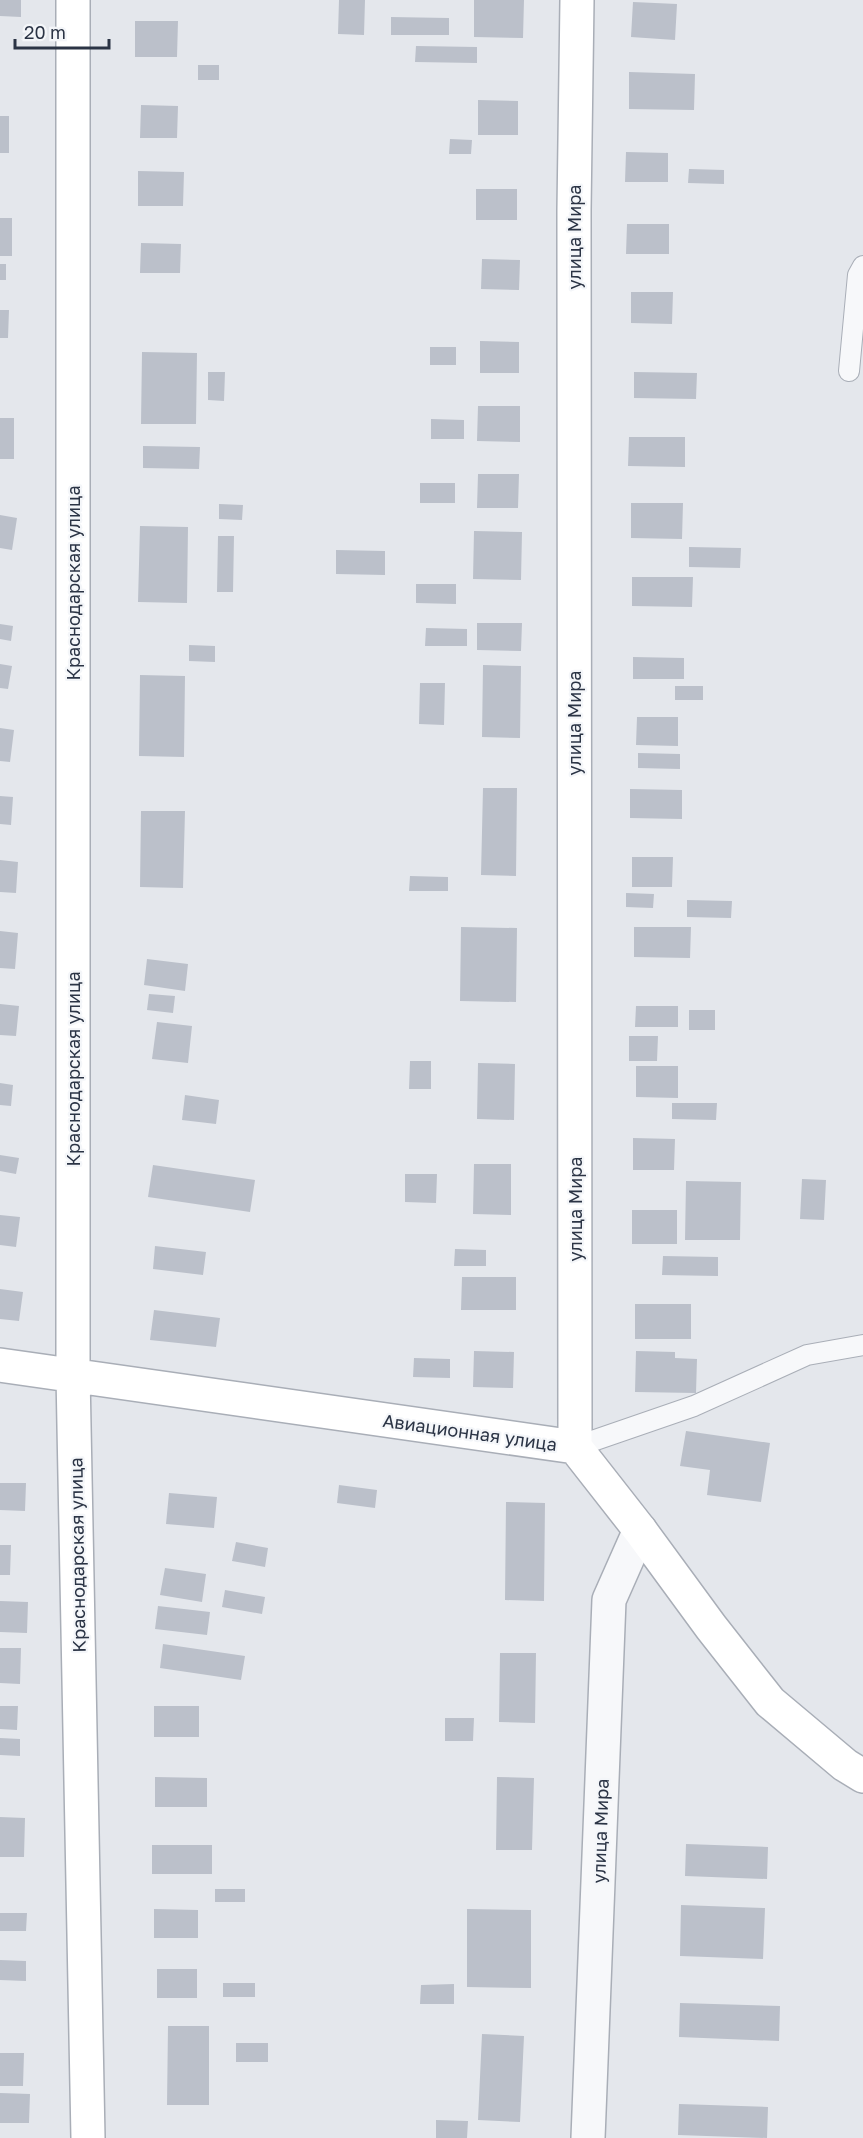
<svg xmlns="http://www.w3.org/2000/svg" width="863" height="2138" viewBox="0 0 863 2138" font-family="'Golos Text',sans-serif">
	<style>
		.building { fill: #bbc0ca }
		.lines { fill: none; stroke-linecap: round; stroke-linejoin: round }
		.lane-casing { stroke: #a9aeb7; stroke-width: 22 }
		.street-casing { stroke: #a9aeb7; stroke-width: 36 }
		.secondary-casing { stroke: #a9aeb7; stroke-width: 36 }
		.lane { stroke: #f7f8fa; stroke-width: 20 }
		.street { stroke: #f7f8fa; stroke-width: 33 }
		.secondary { stroke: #fff; stroke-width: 33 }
		.labels { text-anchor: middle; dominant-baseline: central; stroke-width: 4.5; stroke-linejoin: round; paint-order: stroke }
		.street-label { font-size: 18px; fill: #2b3445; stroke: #f4f6f9 }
	</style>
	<rect width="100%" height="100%" fill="#e4e7ec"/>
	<path class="building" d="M0,0h21v17l-21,-1z
		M339,0h26l-1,35 -26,-1z
		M474,0h50l-1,38 -49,-1z
		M633,2l44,2 -2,36 -44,-3z
		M391,17l58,1v17h-58z
		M135,21h43l-1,36h-42z
		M416,46l61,1v16l-62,-1z
		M198,65h21v15h-21z
		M629,72l66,2 -1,36 -65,-1z
		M478,100l40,1v34h-40z
		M141,105l37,1 -1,32h-37z
		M0,116h9v37h-9z
		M450,139l22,1 -1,14h-22z
		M626,152l42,1v29h-43z
		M689,169l35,1v14l-36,-1z
		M138,171l46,1 -1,34h-45z
		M476,189h41v31h-41z
		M0,218h12v38h-12z
		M627,224h42v30h-43z
		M141,243l40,1 -1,29h-40z
		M482,259l38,1 -1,30 -38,-1z
		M0,264h6v16h-6z
		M631,292h42l-1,32 -41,-1z
		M0,310h9l-1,28h-8z
		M480,341l39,1v31h-39z
		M430,347h26v18h-26z
		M142,352l55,1 -1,71h-55z
		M208,372h17l-1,29 -16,-1z
		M634,372l63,1 -1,26 -62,-1z
		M478,406h42v36l-43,-1z
		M0,418h14v41h-14z
		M431,419l33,1v19h-33z
		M629,437h56v30l-57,-1z
		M143,446l57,1 -1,22 -56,-1z
		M478,474h41l-1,34h-41z
		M420,483h35v20h-35z
		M631,503h52l-1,36 -51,-1z
		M219,504l24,1 -1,15 -23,-1z
		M0,515l17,3 -5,32 -12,-2z
		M140,526l48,1 -1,76 -49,-1z
		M474,531l48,1 -1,48 -48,-1z
		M218,536h16l-1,56h-16z
		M689,547l52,1 -1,20 -51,-1z
		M336,550l49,1v24l-49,-1z
		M632,577h61l-1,30 -60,-1z
		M416,584h40v20l-40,-1z
		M477,623h45l-1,28 -44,-1z
		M0,624l13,2 -2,15 -11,-2z
		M426,628l41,1v17h-42z
		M189,645l26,1v16l-26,-1z
		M633,657l51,1v21h-51z
		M0,664l12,2 -4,23 -8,-1z
		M483,665l38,1 -1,72 -38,-1z
		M140,675l45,1 -1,81 -45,-1z
		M420,683h25l-1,42 -25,-1z
		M675,686h28v14h-28z
		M637,717h41v29l-42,-1z
		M0,728l14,2 -4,32 -10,-1z
		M638,753l42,1v15l-42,-1z
		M483,788h34l-1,88 -35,-1z
		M630,789l52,1v29l-52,-1z
		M0,796l13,1 -2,28 -11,-1z
		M141,811h44l-2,77 -43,-1z
		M632,857h41l-1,30h-40z
		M0,860l18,2 -2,31 -16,-1z
		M410,876l38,1v14h-39z
		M626,893l28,1 -1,14 -27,-1z
		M687,900l45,1 -1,17 -44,-1z
		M461,927l56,1 -1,74 -56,-1z
		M634,927h57l-1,31 -56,-1z
		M0,931l18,2 -3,36 -15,-1z
		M147,959l41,5 -3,27 -41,-6z
		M149,994l26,2 -2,17 -26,-3z
		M0,1004l19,2 -3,30 -16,-1z
		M636,1006h42v21h-43z
		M689,1010h26v20h-26z
		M157,1022l35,4 -4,37 -36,-4z
		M629,1036h29l-1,25h-28z
		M410,1061h21v28h-22z
		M478,1063l37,1 -1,56 -37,-1z
		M636,1066h42v32l-42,-1z
		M0,1083l13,2 -2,21 -11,-1z
		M185,1095l34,5 -3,24 -34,-4z
		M672,1103h45l-1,17 -44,-1z
		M633,1138l42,1 -1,31h-41z
		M0,1155l19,3 -3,16 -16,-3z
		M474,1164h37v51l-38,-1z
		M153,1165l102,15 -5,32 -102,-15z
		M405,1174h32l-1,29 -31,-1z
		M802,1179l24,1 -2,40 -24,-1z
		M686,1181l55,1 -1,58h-55z
		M632,1210h45v34h-45z
		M0,1215l20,2 -4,30 -16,-2z
		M155,1246l51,6 -3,23 -50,-6z
		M455,1249l31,1v16h-32z
		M663,1256l55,1v19l-56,-1z
		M462,1277h54v33h-55z
		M0,1289l23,3 -4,29 -19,-2z
		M635,1304h56v35h-56z
		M154,1310l66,8 -4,29 -66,-7z
		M474,1351l40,1 -1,36 -40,-1z
		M636,1351l39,1v6l22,1 -1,34 -61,-1z
		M414,1358l36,1v19l-37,-1z
		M686,1431l84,12 -9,59 -54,-7 3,-25 -30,-4z
		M0,1483h26l-1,28 -25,-1z
		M339,1485l38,5 -2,18 -38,-5z
		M169,1493l48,4 -3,31 -48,-4z
		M506,1502l39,1 -1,98 -39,-1z
		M236,1542l32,6 -3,19 -33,-6z
		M0,1545h11l-1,30h-10z
		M165,1568l41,6 -4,28 -42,-7z
		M225,1590l40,7 -3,17 -40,-7z
		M0,1601l28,1 -1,31 -27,-1z
		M158,1606l52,6 -3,23 -52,-6z
		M163,1644l82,12 -4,24 -81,-12z
		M0,1648h21l-1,36 -20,-1z
		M500,1653h36l-1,70 -36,-1z
		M0,1706h18l-1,24 -17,-1z
		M154,1706h45v31h-45z
		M445,1718h29l-1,23h-28z
		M0,1738l20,1v17l-20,-1z
		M155,1777l52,1v29h-52z
		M497,1777l37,1 -2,72h-36z
		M0,1817l25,1 -1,39h-24z
		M686,1844l82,3 -1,32 -82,-3z
		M152,1845h60v29h-60z
		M215,1889h30v13h-30z
		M681,1905l84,3 -2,51 -83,-3z
		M154,1909l44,1v28h-44z
		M467,1909l64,1v78l-64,-1z
		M0,1913h27l-1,18h-26z
		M0,1960l26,1v20l-26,-1z
		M157,1969h40v29h-40z
		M223,1983h32v14h-32z
		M454,1984v20h-34l1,-19z
		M680,2003l100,3 -1,35 -100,-4z
		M168,2026h41v79h-42z
		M482,2034l42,2 -4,86 -42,-2z
		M236,2043h32v19h-32z
		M0,2053h24l-1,33h-23z
		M0,2093l30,1 -1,29h-29z
		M679,2104l89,3 -1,31 -89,-3z
		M436,2120l32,1 -1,17h-31z"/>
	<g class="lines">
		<defs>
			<path id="lane" d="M849,371l9,-96 5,-9
				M575,1447l119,-41 113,-51 56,-10"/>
			<path id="street" d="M588,2138l21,-538 31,-70"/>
			<path id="secondary" d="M73,0v1375l15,763
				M0,1365l575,82 65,83 71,97 59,75 75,63 18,11
				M575,1447l-1,-1237 3,-210"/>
		</defs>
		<use href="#lane" class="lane-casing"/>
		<use href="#street" class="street-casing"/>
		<use href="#secondary" class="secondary-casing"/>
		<use href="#lane" class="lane"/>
		<use href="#street" class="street"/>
		<use href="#secondary" class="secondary"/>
	</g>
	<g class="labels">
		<g class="street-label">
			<text transform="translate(574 237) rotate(-90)">улица Мира</text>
			<text transform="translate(73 583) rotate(-90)">Краснодарская улица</text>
			<text transform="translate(574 723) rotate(-90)">улица Мира</text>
			<text transform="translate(73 1069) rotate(-90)">Краснодарская улица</text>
			<text transform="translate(575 1209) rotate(-90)">улица Мира</text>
			<text transform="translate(470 1432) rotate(8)">Авиационная улица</text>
			<text transform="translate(77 1555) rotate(-91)">Краснодарская улица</text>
			<text transform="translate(600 1831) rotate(-88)">улица Мира</text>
		</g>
	</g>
	<path d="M15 39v9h94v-9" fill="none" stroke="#2b3445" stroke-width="3"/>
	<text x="24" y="39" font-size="18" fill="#2b3445" stroke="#f4f6f9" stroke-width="4.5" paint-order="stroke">20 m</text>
</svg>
